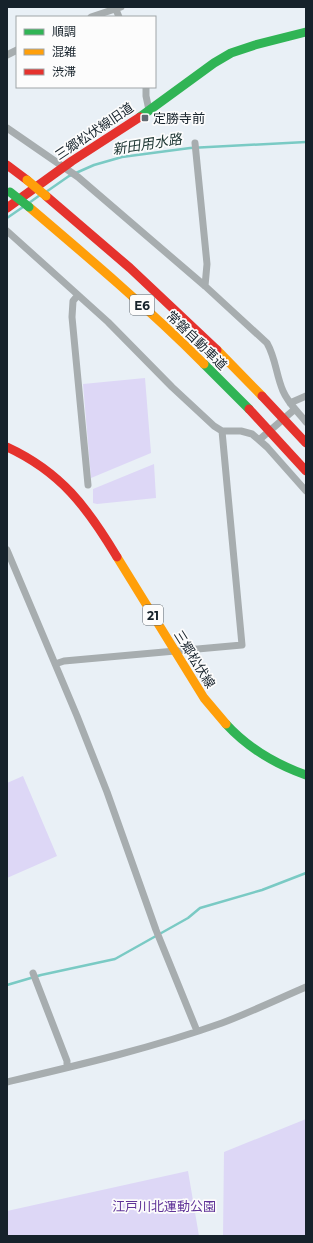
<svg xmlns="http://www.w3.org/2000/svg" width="313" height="1243" viewBox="0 0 313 1243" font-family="Montserrat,'Noto Sans JP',sans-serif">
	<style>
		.green { fill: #ddd7f6 }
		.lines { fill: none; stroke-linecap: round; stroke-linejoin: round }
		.stream { stroke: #7acac4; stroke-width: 2.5 }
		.street { stroke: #a7adaf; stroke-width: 7 }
		.fast { stroke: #30b455; stroke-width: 9 }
		.slow { stroke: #ff9f0a; stroke-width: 9 }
		.jam { stroke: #e5322d; stroke-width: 9 }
		.fast-bridge { stroke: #30b455; stroke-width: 9 }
		.slow-bridge { stroke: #ff9f0a; stroke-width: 9 }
		.jam-bridge { stroke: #e5322d; stroke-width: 9 }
		.poi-dot { fill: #606a72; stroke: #fcfcfc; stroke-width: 1.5 }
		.labels { text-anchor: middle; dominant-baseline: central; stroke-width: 3.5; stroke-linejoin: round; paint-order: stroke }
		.shield { fill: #fcfcfc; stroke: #5b636a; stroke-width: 1 }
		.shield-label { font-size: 12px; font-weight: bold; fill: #16222b }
		.poi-label { font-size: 13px; fill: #16222b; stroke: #fcfcfc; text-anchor: start }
		.street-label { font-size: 13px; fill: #16222b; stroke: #fcfcfc }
		.park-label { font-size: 13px; fill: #603498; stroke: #fcfcfc }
		.water-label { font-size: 14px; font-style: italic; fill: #1c3532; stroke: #fcfcfc }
	</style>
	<rect width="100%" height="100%" fill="#e9f0f6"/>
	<path class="green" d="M145,378l6,75 -60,25 -8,-94z
		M154,464l2,34 -59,6 -4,-1v-14z
		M23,776l34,80 -50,22v-95z
		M306,1119v117h-83l1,-84z
		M188,1171l11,65h-192v-25z"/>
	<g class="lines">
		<path class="stream" d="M46,192l23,-16 25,-11 28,-8 68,-9 116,-6
			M29,203l11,-8
			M7,218l16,-11
			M7,985l34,-10 74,-16 73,-41 12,-10 62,-18 44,-17"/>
		<path class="street" d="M115,7l4,10
			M91,17l30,-10
			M7,55l10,-5
			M146,87v9l3,14
			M7,128l71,49 127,109 62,57c9,16 9,32 16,48 5,12 15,21 23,31
			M195,143l12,121 -2,22
			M7,231l101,91 64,65 42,39 8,5h19l11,3 15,13 39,44
			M78,295l-5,6 -1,16 16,168
			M290,403l16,-7
			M259,440l36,-31
			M7,550l70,166 30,76 49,138 41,101
			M55,664l9,-3 178,-16 -20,-214
			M33,973l34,88v6
			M7,1082c72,-17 145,-34 215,-59 29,-11 56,-24 84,-36"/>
		<path class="fast" d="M140,117l74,-54 17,-10 24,-8 51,-13
			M204,364l45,45
			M226,724c22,24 49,40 80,51"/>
		<path class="slow" d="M29,207c60,51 120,102 175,157
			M217,350l45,46
			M117,557l87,141 22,26"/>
		<path class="jam" d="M7,165l20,15
			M46,196l84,72 87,82
			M7,208l65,-47 68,-44
			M7,447c54,25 80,60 110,110"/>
		<path class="fast-bridge" d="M10,192l19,15"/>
		<path class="slow-bridge" d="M27,180l19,16"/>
		<path class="jam-bridge" d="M262,396l44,47
			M249,409l57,62"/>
	</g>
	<rect class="poi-dot" x="141" y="114" width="8" height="8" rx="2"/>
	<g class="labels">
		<g class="shield">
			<rect x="130" y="295" width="24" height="20" rx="3"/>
			<rect x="143" y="605" width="20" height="20" rx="3"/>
		</g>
		<g class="shield-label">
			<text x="142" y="305">E6</text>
			<text x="153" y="615">21</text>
		</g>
		<g class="poi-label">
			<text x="153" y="118">定勝寺前</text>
		</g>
		<g class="street-label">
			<text transform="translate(94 131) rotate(-34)">三郷松伏線旧道</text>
			<text transform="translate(197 340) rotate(44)">常磐自動車道</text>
			<text transform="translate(195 659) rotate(58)">三郷松伏線</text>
		</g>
		<g class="park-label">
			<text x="164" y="1206">江戸川北運動公園</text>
		</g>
		<g class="water-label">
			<text transform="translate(147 144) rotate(-9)">新田用水路</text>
		</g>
	</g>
	<rect width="313" height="1243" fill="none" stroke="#16222b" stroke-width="16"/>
	<rect x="16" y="16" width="140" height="72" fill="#fcfcfc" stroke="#a0a5a8"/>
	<rect x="24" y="29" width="20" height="6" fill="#30b455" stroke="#a0a5a8"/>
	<text x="52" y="36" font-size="12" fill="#16222b">順調</text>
	<rect x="24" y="49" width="20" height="6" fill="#ff9f0a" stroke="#a0a5a8"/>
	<text x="52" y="56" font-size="12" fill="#16222b">混雑</text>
	<rect x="24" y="69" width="20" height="6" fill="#e5322d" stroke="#a0a5a8"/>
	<text x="52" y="76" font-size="12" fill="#16222b">渋滞</text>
</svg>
